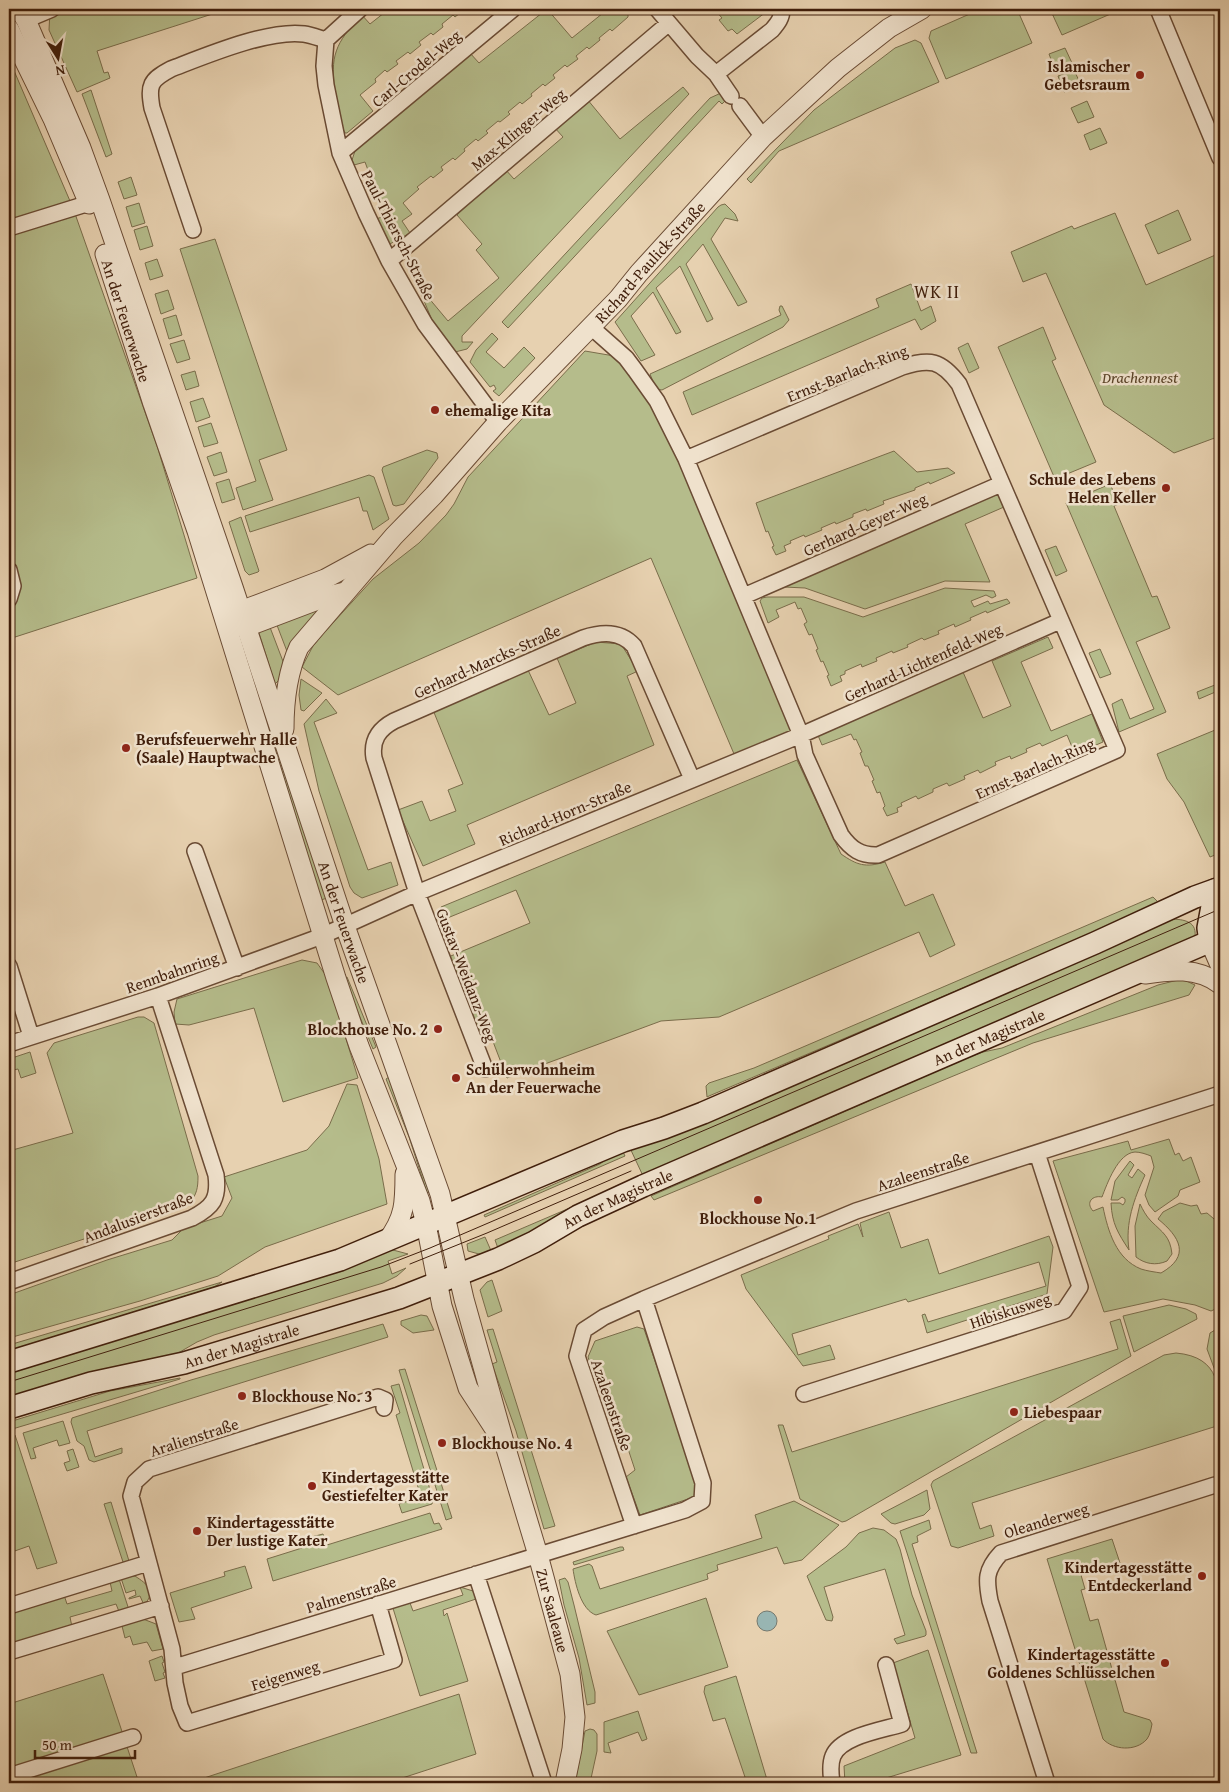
<svg xmlns="http://www.w3.org/2000/svg" width="1229" height="1792" viewBox="0 0 1229 1792" font-family="'Gentium Book Plus',serif">
	<style>
		.green { fill: #b5bc8b; stroke: #7a6d4b }
		.water { fill: #98b5b2; stroke: #75796f }
		.lines { fill: none; stroke-linecap: round; stroke-linejoin: round }
		.minor-casing { stroke: #6a4b34; stroke-width: 18 }
		.tertiary-casing { stroke: #6a4b34; stroke-width: 21 }
		.secondary-casing { stroke: #401e0b; stroke-width: 24 }
		.minor { stroke: #efe1cc; stroke-width: 15 }
		.tertiary { stroke: #efe1cc; stroke-width: 19 }
		.secondary { stroke: #efe1cc; stroke-width: 21 }
		.tram { stroke: #401e0b; stroke-width: 1 }
		.poi-dot { fill: #8f2418; stroke: #efe1cc; stroke-width: 2 }
		.labels { text-anchor: middle; dominant-baseline: central; stroke-width: 5; stroke-linejoin: round; paint-order: stroke }
		.poi-label { font-size: 16px; font-weight: bold; fill: #401e0b; stroke: #efe1cc; text-anchor: start }
		.street-label { font-size: 16px; fill: #401e0b; stroke: #efe1cc }
		.park-label { font-size: 16px; font-style: italic; fill: #5d462b; stroke: #efe1cc }
		.neighbourhood-label { font-size: 18px; letter-spacing: 1px; fill: #401e0b; stroke: #efe1cc }
	</style>
	<rect width="100%" height="100%" fill="#e7d1b0"/>
	<filter id="stains"><feTurbulence type="fractalNoise" baseFrequency=".004" numOctaves="4"/><feColorMatrix values="0 0 0 0 .2 0 0 0 0 .09 0 0 0 0 .02 0 0 0 .5 -.17"/></filter>
	<radialGradient id="worn" r=".72"><stop offset=".6" stop-color="#630" stop-opacity="0"/><stop offset="1" stop-color="#630" stop-opacity=".3"/></radialGradient>
	<path class="green" d="M46,9h182l-131,42 7,22 4,-1 2,6 -33,14 -28,-62 1,-20z
		M389,9h76l-10,8 -2,-2 -11,9 1,3 -10,8 -2,-2 -12,9 2,3 -11,9 -2,-2 -12,9 2,3 -11,8 -2,-2 -10,9 1,3 -16,13 13,16 -26,22h-2c-6,-10 -9,-26 -10,-37 -5,-43 0,-50 26,-82l9,10z
		M547,9l25,29 36,-29h17l3,4v4l-16,14 -2,-2 -11,9 1,2 -11,9 -2,-2 -11,9 2,3 -11,8 -2,-2 -12,10 2,3 -10,8 -2,-2 -12,10 1,2 -10,8 -2,-2 -12,10 2,2 -10,8 -2,-1 -12,10 2,2 -10,8 -2,-2 -12,10 1,2 -10,9 -2,-2 -12,9 2,3 -10,8 -2,-2 -14,11 2,2 -16,14 9,11 -10,7 8,12 -22,12 -12,-26 9,-3 -20,-54 -11,3 -2,-5 4,-12 114,-95 9,10z
		M714,9h56l-33,25 -5,-5 -4,2 -9,-11 3,-2z
		M981,9h36l15,34 -86,36 -17,-41 2,-7z
		M1050,9h72l-60,26z
		M915,40l6,3 18,39 -160,69 -28,32 -4,-4 67,-69 81,-62z
		M1065,48l7,15 -17,7 -6,-16z
		M9,59l64,149 85,241 39,129 -188,61z
		M1074,70l7,15 -17,7 -6,-16z
		M683,87l6,7 -227,242v6h11l-6,7 -12,3 -18,-20 -20,-48 31,37 51,-43 -23,-28 6,-6 -25,-29 48,-46 9,10 49,-42 -9,-10 33,-28 33,40z
		M91,90l21,64 -6,3 -24,-63z
		M721,93l6,6 -5,5 -3,-3 -211,227 -6,-6 208,-224z
		M1087,101l7,16 -16,6 -7,-15z
		M1100,128l7,15 -17,7 -6,-15z
		M131,177l6,18 -13,4 -6,-17z
		M139,203l6,20 -13,4 -6,-20z
		M725,204l10,10 3,7 -13,-3 -14,21 36,63 -9,4 -35,-62 -17,20 27,55 -6,3 -27,-56 -24,22 25,44 -5,2 -23,-42 -22,24 24,39 -14,6 -26,-39 103,-115 3,-2z
		M1178,210l13,30 -33,14 -13,-29z
		M1115,213l31,72 74,-32v183l-46,17 -70,-48 -58,-132 -23,9 -12,-30 61,-26 2,3z
		M147,226l6,20 -13,4 -6,-20z
		M215,239l72,211 -28,10 14,40 -30,10 -7,-22 20,-7 -76,-232z
		M157,259l6,17 -13,4 -5,-17z
		M911,284l10,27 10,-5 5,15 -15,9 -6,-11 -223,96 -9,-23 196,-85 -3,-8z
		M168,290l6,19 -13,5 -6,-20z
		M780,306h2l7,14 -6,7 -121,63 -6,-1 -6,-15 131,-59 -2,-5z
		M176,315l6,20 -13,4 -6,-20z
		M1043,327l13,32 -4,2 44,101 -41,17 -57,-132z
		M492,333l6,6 -12,13 18,16 20,-21 11,11 -36,38 -6,-5 3,-2 -2,-4 -4,2 -20,-25 6,-12z
		M184,340l6,19 -13,4 -7,-19z
		M968,343l11,25 -10,5 -11,-25z
		M585,351l41,7 31,43 144,334 -64,26 -86,-203 -313,137 -36,-28 11,-21 9,-11 51,-56 46,-36 27,-28 8,-11 14,-27z
		M195,371l4,15 -13,4 -5,-15z
		M203,398l7,19 -14,5 -6,-20z
		M211,423l7,20 -14,4 -6,-20z
		M427,450l10,3 1,5 -34,46 -8,2 -3,-1 -11,-35 1,-3z
		M894,451l23,21 31,-4 7,5 -25,11 -1,-2 -14,6v2l-32,11 1,3 -17,7 -1,-2 -13,5v3l-17,7 -1,-2 -14,6 1,2 -17,7 -1,-2 -14,6 1,2 -7,3 2,5 -10,4 -4,-8 2,-1 -6,-15 -2,1 -10,-29z
		M221,452l6,20 -13,4 -7,-19z
		M369,475l5,2 15,42 -16,11 -6,-19h-4l-4,-14 -109,35 -5,-16z
		M229,479l6,20 -13,4 -6,-20z
		M1110,484l9,20 -5,2 38,91 5,-1 13,32 -34,14 30,70 -47,20 -7,-28 10,-5 8,20 24,-10 -88,-206z
		M996,490l8,17 -39,17 25,58 -45,-1 -80,28 -60,-21 -21,-1z
		M241,517l18,54 -1,1 -9,3 -4,-4 -16,-49z
		M1056,546l11,25 -11,5 -11,-26z
		M945,588l49,3 2,5 -4,2 -6,-3 -15,6 3,6 14,-6 2,3 17,-5 3,4 -23,10 -1,-2 -16,7 1,2 -16,7 -1,-3 -16,7 1,3 -15,6 -2,-2 -15,7 1,2 -15,6 -1,-2 -16,7 1,3 -15,6 -1,-3 -16,7v3l-5,2 2,5 -11,5 -4,-10 2,-1 -6,-14 -2,1 -5,-12 2,-1 -6,-15 -3,1 -5,-11 3,-2 -6,-14 -3,1 -3,-7 -19,8 3,7 -11,6 -8,-22 2,-3 5,-1h37l59,20z
		M327,601l-39,53 -13,-34z
		M268,622l16,42 -5,16 -4,4 -16,-51v-3z
		M1048,637l5,11 -32,14 30,69 41,-17 11,28 -28,12 -8,-19 -25,11 -2,-3 -14,6 1,3 -16,7 -1,-3 -15,6 1,3 -16,8 -2,-3 -14,6 1,3 -16,7 -2,-3 -14,6v3l-15,7 -2,-3 -15,7 1,3 -5,2 1,4 -11,4 -4,-8 2,-2 -5,-14 -3,1 -5,-12 2,-1 -6,-14h-3l-5,-13 2,-1 -6,-13 -2,1 -3,-6 -29,11 -5,-12 146,-61 20,46 28,-12 -19,-45z
		M596,642l25,2 17,27 -11,5 27,69 -187,80 8,19 -52,22 -25,-56 24,-9 8,20 26,-10 -8,-21 15,-6 -30,-74 95,-40 21,45 27,-12 -19,-45z
		M1100,649l11,25 -11,4 -11,-25z
		M301,679l21,14 -18,18 -3,-1 -2,-15z
		M1220,683v7l-21,9 -2,-7z
		M326,699l11,14 -23,9 54,148 23,-8 7,23 -36,13 -8,-5 -4,-6 -31,-96 -15,-67z
		M1220,728v125l-10,4 -26,-55 -17,-23 -10,-25z
		M275,734l52,164 -6,2 -53,-164z
		M797,760l44,94c16,11 24,14 44,8l20,44 28,-12 22,51 -25,12 -11,-25 -200,85 -58,4 -154,57 -15,-39 -15,-1 -31,-80 84,-35 -14,-33 -71,29 -4,-12z
		M1153,897l5,5 -19,11 -430,183 -2,1 -1,-11 3,-3 45,-15z
		M1168,919c13,0 29,1 27,17l-551,242 -15,-32z
		M302,960l15,3 10,14 31,101 -75,24 -29,-94 -65,17 -14,-1 -1,-12 3,-13z
		M347,977l29,70 -3,2 -29,-71z
		M1182,979l13,6 -6,10 -156,48 -379,157 -3,-4 318,-139 14,-5 19,-4 156,-63z
		M138,1017h6l10,6 44,153c0,12 -1,18 -9,28l-180,60v-113l64,-18 -26,-80 7,-10z
		M30,1052l6,21 -15,5 -3,-9 -9,2v-12z
		M389,1077l43,115 -5,1 -18,-56 -23,-58z
		M347,1084l10,1 22,74 8,45 -122,43 -47,29 -78,25 -131,37v-43l98,-35 65,-20 12,-12 38,-12 10,-18 -8,-21 83,-27 22,-24z
		M1169,1139l6,16 4,-2 4,8 8,-4 9,25 -20,8 -2,6 -23,16 -6,-7 -4,-10 9,-28 -3,-11c-5,-2 -11,-4 -16,-4 -17,1 -28,32 -33,45 -9,-2 -17,5 -9,14l10,-4c5,24 13,52 38,62 6,2 14,3 20,4 30,-17 19,-36 -3,-54l5,-7 17,-9 11,3 6,-1 4,9 6,-1 13,11v83l-9,4 -16,-6 -32,-6 -59,13 -51,-151 75,-20 3,9z
		M621,1148l4,8 -140,61 -1,-2 116,-51z
		M1130,1161l4,4 -6,10 4,3 6,-9 7,6c-11,24 -20,48 -16,75 -11,-17 -17,-26 -18,-47h9l3,2 2,-3v-3l-3,-2 -4,3h-7l4,-19z
		M635,1180l-136,71 -4,-11z
		M1140,1204c3,6 6,12 11,17 12,12 19,15 21,33l-5,7c-11,5 -22,3 -31,-4l-1,-31z
		M889,1212l12,36 27,-9 11,35 110,-38 4,11 -6,47 -120,39 -5,-18 3,-1 3,8 118,-36 -7,-24 -131,40 -2,-3 -114,35 6,21 32,-10 5,14 -32,7 -57,-77 -5,-14 88,-36 -1,-3 30,-12 5,13 -3,-14z
		M485,1237l7,16 -13,1 -11,-3 -1,-7z
		M393,1250l15,4 -20,7 4,13 14,-6 -9,8 -14,7 -169,52 -17,7 -24,14 -164,45v-31l375,-119z
		M492,1280l10,31 -14,6 -8,-27 7,-8z
		M222,1282l-8,5 -205,64v-6z
		M1169,1305l17,4 10,5 1,5 -63,33 -11,-36z
		M421,1315l6,1 7,14 -21,3 -12,-8v-4z
		M1120,1319l11,37 -285,165 -4,1 -42,-23 -22,-74h5l9,27 326,-103 -8,-27z
		M383,1324l5,13 -301,94 8,26 27,-9v5l-28,9 -5,-2 -5,-14 -7,-5 -6,-19 1,-4 119,-38z
		M637,1327l7,2 52,151 -2,17 -54,18 -14,-38 9,-7 -24,-73 -9,1 -14,-41 7,-16z
		M493,1329l62,197 -11,3 -28,-98 -24,-67 5,-2 -10,-32z
		M1220,1329v55l-13,-35 3,-16 5,-3z
		M1176,1353c45,4 44,36 44,72l-248,78 8,26 11,-4 3,11 -36,12 -7,-2 -20,-61 2,-4 231,-126z
		M405,1369l47,149 -6,2 -47,-150z
		M180,1378v1l-171,51v-8l101,-31z
		M399,1384l34,116 -1,4 -30,9 -3,-9 22,-7 -25,-82 4,-2 -9,-27z
		M63,1421l7,22 -11,3 -2,-6 -24,8 3,10 -5,1 -8,-26z
		M15,1435l42,128 -20,6 -8,-23 -20,7v-116z
		M73,1449l6,18 -12,4 -3,-8 6,-2 -3,-10z
		M927,1490l3,19 -6,6 -29,9 -4,-1 -10,-9z
		M794,1501l45,24 -37,35 -18,4 -7,-17 -60,18 1,5 -11,4 1,5 -112,36c-15,-5 -21,-32 -23,-46l16,-5 3,2 8,23 162,-51 -7,-23z
		M111,1502l18,59 -6,1 -19,-58z
		M430,1513l4,11 5,-1 3,6 -169,52 -6,-22 35,-11 -2,-8 23,-6 4,11z
		M929,1520l2,9 -14,7 1,6 -6,2 65,209h-6l-71,-222z
		M873,1528l11,2 12,9 4,10 12,46 14,36v4l-1,1 -28,8 -3,-5 11,-4 -20,-66 -61,18 9,30 -1,4 -6,-1 -19,-44 39,-29 13,-14z
		M1112,1539l8,24 -39,12 4,14 -4,1 9,31 8,-2 26,93 26,8 2,4c-1,5 -2,11 -5,15 -11,13 -34,11 -44,0l-56,-180z
		M620,1547h3l1,3 -50,15 -1,-3z
		M245,1566l7,22 -61,20 4,11 -16,3 -9,-29 55,-17 -1,-4z
		M135,1576c12,8 22,15 9,29l-4,-9 -11,3v-1l7,-3 -1,-5 -9,3 -5,-15z
		M565,1578l3,4 6,23 21,87v11l-8,2 -8,-47 -15,-53 -5,-25z
		M119,1579l10,31 -9,4 -4,-10 -46,13 2,10 -63,20v-34l55,-18 3,9 45,-13 -2,-9z
		M460,1587l13,4 6,7 -36,12 1,6 3,-3 21,68 -48,15 -28,-91 18,-2 3,8 50,-16z
		M706,1598l22,69 -89,28 -32,-64z
		M143,1619l13,5 7,25 -11,2 -5,-9 -14,3 -3,-9 -5,2 -3,-12z
		M928,1650l33,105 -91,28h-25l-1,-17 71,-28 -22,-75z
		M162,1656l2,6 -2,1 3,9 -2,1 2,5 -10,3 -6,-20z
		M103,1674l36,109h-130v-79z
		M736,1676l32,107h-21l-22,-65 -12,3 -9,-29 1,-6z
		M459,1694l17,60 -89,29h-198z
		M638,1711l9,28 -5,2 -4,-9 -30,11 3,10 -7,-1v-30z
		M590,1729l4,1 3,4v17l-7,32h-15l10,-52z"/>
	<path class="water" d="M757 1621a10 10 0 1 1 20 0a10 10 0 1 1-20 0Z"/>
	<g class="lines">
		<defs>
			<path id="minor" d="M360,9l-34,31 -2,26 2,19 14,68 26,60 23,48 36,63 73,98
				M657,9l40,47 19,18 15,22
				M1158,9l62,149
				M26,20l26,-11
				M716,74l56,-44c6,-7 10,-12 10,-21
				M740,106l23,31
				M340,153l173,-144
				M9,228l90,-28
				M193,230l-41,-122c-4,-23 -2,-28 19,-39 34,-13 98,-40 133,-35 7,1 15,4 22,6
				M389,261l280,-238
				M591,327l35,31 9,12 22,31 29,58 115,276 4,20 36,80c10,14 20,21 37,20l239,-105 -158,-366c-18,-24 -29,-26 -57,-17l-216,92
				M9,570l4,16 -4,13
				M744,596l257,-112
				M195,851l42,117
				M9,966l22,70
				M9,1044l149,-48 164,-60 95,-43 384,-158 259,-114
				M485,1069l-68,-176 -43,-135c-3,-18 5,-29 20,-37l189,-83c18,-6 37,-8 51,8l58,133
				M9,1282l183,-64c21,-11 27,-19 24,-43l-58,-179
				M804,1394l260,-83 16,-24 -43,-134
				M634,1526l-57,-170 7,-26 20,-13 40,-18 212,-88 364,-117
				M476,1574l68,209
				M378,1604l16,56 -207,63 -7,-17 -5,-23 -3,-34 -41,-153 4,-14 14,-13 229,-72 7,3 -1,8
				M9,1606l139,-43
				M9,1652l152,-46
				M175,1667l510,-157 17,-9 1,-18 -59,-184
				M9,1776l124,-39
				M832,1783c-1,-7 -2,-20 1,-27 8,-20 50,-26 69,-32l-16,-59
				M1047,1783l-57,-182c-4,-21 -5,-31 11,-48l214,-68 5,1"/>
			<g id="tertiary">
				<path id="s1" d="M19,9l7,11 55,128 19,52 133,387 112,339 95,268 24,105 40,143 34,113 32,119 5,43 -3,32 -7,34"/>
				<path d="M9,29l44,90 36,85"/>
				<path id="s2" d="M105,254l48,150 44,127 139,447 23,68 61,155 6,23 16,82 26,82 28,43"/>
				<path d="M236,625l6,-9 9,-9 74,-28 46,-25"/>
				<path d="M246,627l82,-31 17,-4"/>
				<path id="s3" d="M284,729c0,-29 3,-56 15,-82l95,-111 40,-41 64,-73 120,-123 21,-26 124,-136 75,-69 51,-40 33,-19"/>
				<path d="M1210,942l10,23"/>
				<path d="M1145,974c26,-4 52,-7 75,10"/>
				<path d="M387,1241c18,-23 18,-39 18,-67"/>
			</g>
			<g id="secondary">
				<path d="M1210,942l-2,-14 7,-38"/>
				<path d="M9,1362l331,-102 283,-119 41,-13 39,-15 392,-170 100,-46 25,-9"/>
				<path id="s4" d="M9,1408l82,-25 93,-20 215,-65 99,-39 36,-17 44,-26 65,-30 577,-249"/>
			</g>
		</defs>
		<use href="#minor" class="minor-casing"/>
		<use href="#tertiary" class="tertiary-casing"/>
		<use href="#secondary" class="secondary-casing"/>
		<use href="#minor" class="minor"/>
		<use href="#tertiary" class="tertiary"/>
		<use href="#secondary" class="secondary"/>
		<path class="tram" d="M410,1264l77,-31 144,-62
			M9,1382l372,-115 49,-19 790,-339"/>
	</g>
	<g class="poi-dot">
		<circle cx="1140" cy="75" r="5"/>
		<circle cx="435" cy="410" r="5"/>
		<circle cx="1166" cy="488" r="5"/>
		<circle cx="126" cy="748" r="5"/>
		<circle cx="438" cy="1029" r="5"/>
		<circle cx="456" cy="1078" r="5"/>
		<circle cx="758" cy="1200" r="5"/>
		<circle cx="242" cy="1396" r="5"/>
		<circle cx="1014" cy="1412" r="5"/>
		<circle cx="442" cy="1443" r="5"/>
		<circle cx="312" cy="1486" r="5"/>
		<circle cx="197" cy="1531" r="5"/>
		<circle cx="1202" cy="1576" r="5"/>
		<circle cx="1165" cy="1663" r="5"/>
	</g>
	<g class="labels">
		<g class="poi-label">
			<text x="1130" y="66" text-anchor="end">Islamischer<tspan x="1130" dy="18">Gebetsraum</tspan></text>
			<text x="445" y="410">ehemalige Kita</text>
			<text x="1156" y="479" text-anchor="end">Schule des Lebens<tspan x="1156" dy="18">Helen Keller</tspan></text>
			<text x="136" y="739">Berufsfeuerwehr Halle<tspan x="136" dy="18">(Saale) Hauptwache</tspan></text>
			<text x="428" y="1029" text-anchor="end">Blockhouse No. 2</text>
			<text x="466" y="1069">Schülerwohnheim<tspan x="466" dy="18">An der Feuerwache</tspan></text>
			<text x="758" y="1218" text-anchor="middle">Blockhouse No.1</text>
			<text x="252" y="1396">Blockhouse No. 3</text>
			<text x="1024" y="1412">Liebespaar</text>
			<text x="452" y="1443">Blockhouse No. 4</text>
			<text x="322" y="1477">Kindertagesstätte<tspan x="322" dy="18">Gestiefelter Kater</tspan></text>
			<text x="207" y="1522">Kindertagesstätte<tspan x="207" dy="18">Der lustige Kater</tspan></text>
			<text x="1192" y="1567" text-anchor="end">Kindertagesstätte<tspan x="1192" dy="18">Entdeckerland</tspan></text>
			<text x="1155" y="1654" text-anchor="end">Kindertagesstätte<tspan x="1155" dy="18">Goldenes Schlüsselchen</tspan></text>
		</g>
		<g class="street-label">
			<text transform="translate(416 68) rotate(-40)">Carl-Crodel-Weg</text>
			<text transform="translate(518 129) rotate(-40)">Max-Klinger-Weg</text>
			<text transform="translate(399 235) rotate(63)">Paul-Thiersch-Straße</text>
			<text stroke="none"><textPath href="#s3" startOffset="605">Richard-Paulick-Straße</textPath></text>
			<text stroke="none"><textPath href="#s2" startOffset="70">An der Feuerwache</textPath></text>
			<text transform="translate(847 373) rotate(-22)">Ernst-Barlach-Ring</text>
			<text transform="translate(865 524) rotate(-24)">Gerhard-Geyer-Weg</text>
			<text transform="translate(487 661) rotate(-24)">Gerhard-Marcks-Straße</text>
			<text transform="translate(923 662) rotate(-24)">Gerhard-Lichtenfeld-Weg</text>
			<text transform="translate(1035 768) rotate(-24)">Ernst-Barlach-Ring</text>
			<text transform="translate(565 813) rotate(-23)">Richard-Horn-Straße</text>
			<text stroke="none"><textPath href="#s1" startOffset="970">An der Feuerwache</textPath></text>
			<text transform="translate(172 972) rotate(-19)">Rennbahnring</text>
			<text transform="translate(467 975) rotate(69)">Gustav-Weidanz-Weg</text>
			<text stroke="none"><textPath href="#s4" startOffset="1051">An der Magistrale</textPath></text>
			<text transform="translate(923 1171) rotate(-18)">Azaleenstraße</text>
			<text stroke="none"><textPath href="#s4" startOffset="646">An der Magistrale</textPath></text>
			<text transform="translate(138 1217) rotate(-21)">Andalusierstraße</text>
			<text transform="translate(1010 1310) rotate(-18)">Hibiskusweg</text>
			<text stroke="none"><textPath href="#s4" startOffset="241">An der Magistrale</textPath></text>
			<text transform="translate(612 1405) rotate(71)">Azaleenstraße</text>
			<text transform="translate(194 1437) rotate(-18)">Aralienstraße</text>
			<text transform="translate(1046 1520) rotate(-17)">Oleanderweg</text>
			<text transform="translate(351 1594) rotate(-17)">Palmenstraße</text>
			<text stroke="none"><textPath href="#s1" startOffset="1690">Zur Saaleaue</textPath></text>
			<text transform="translate(285 1675) rotate(-17)">Feigenweg</text>
		</g>
		<g class="park-label">
			<text x="1140" y="377">Drachennest</text>
		</g>
		<g class="neighbourhood-label">
			<text x="937" y="291">WK II</text>
		</g>
	</g>
	<rect width="1229" height="1792" fill="none" stroke="#e7d1b0" stroke-width="30"/>
	<rect x="10" y="10" width="1209" height="1772" fill="none" stroke="#401e0b" stroke-width="2.5"/>
	<rect x="15" y="15" width="1199" height="1762" fill="none" stroke="#401e0b"/>
	<g transform="translate(58 58) rotate(169)" stroke="#efe1cc" stroke-width="4" paint-order="stroke">
	<path d="M0-4L9 19L0 12L-9 19Z" fill="#401e0b"/>
	<text y="-8" font-size="14" font-weight="bold" text-anchor="middle" fill="#401e0b">N</text>
	</g>
	<path d="M35 1750v8h100v-8" fill="none" stroke="#401e0b" stroke-width="2.5"/>
	<text x="42" y="1750" font-size="15" fill="#401e0b" stroke="#efe1cc" stroke-width="4" paint-order="stroke">50 m</text>
	<rect width="100%" height="100%" filter="url(#stains)"/>
	<rect width="100%" height="100%" fill="url(#worn)"/>
</svg>
